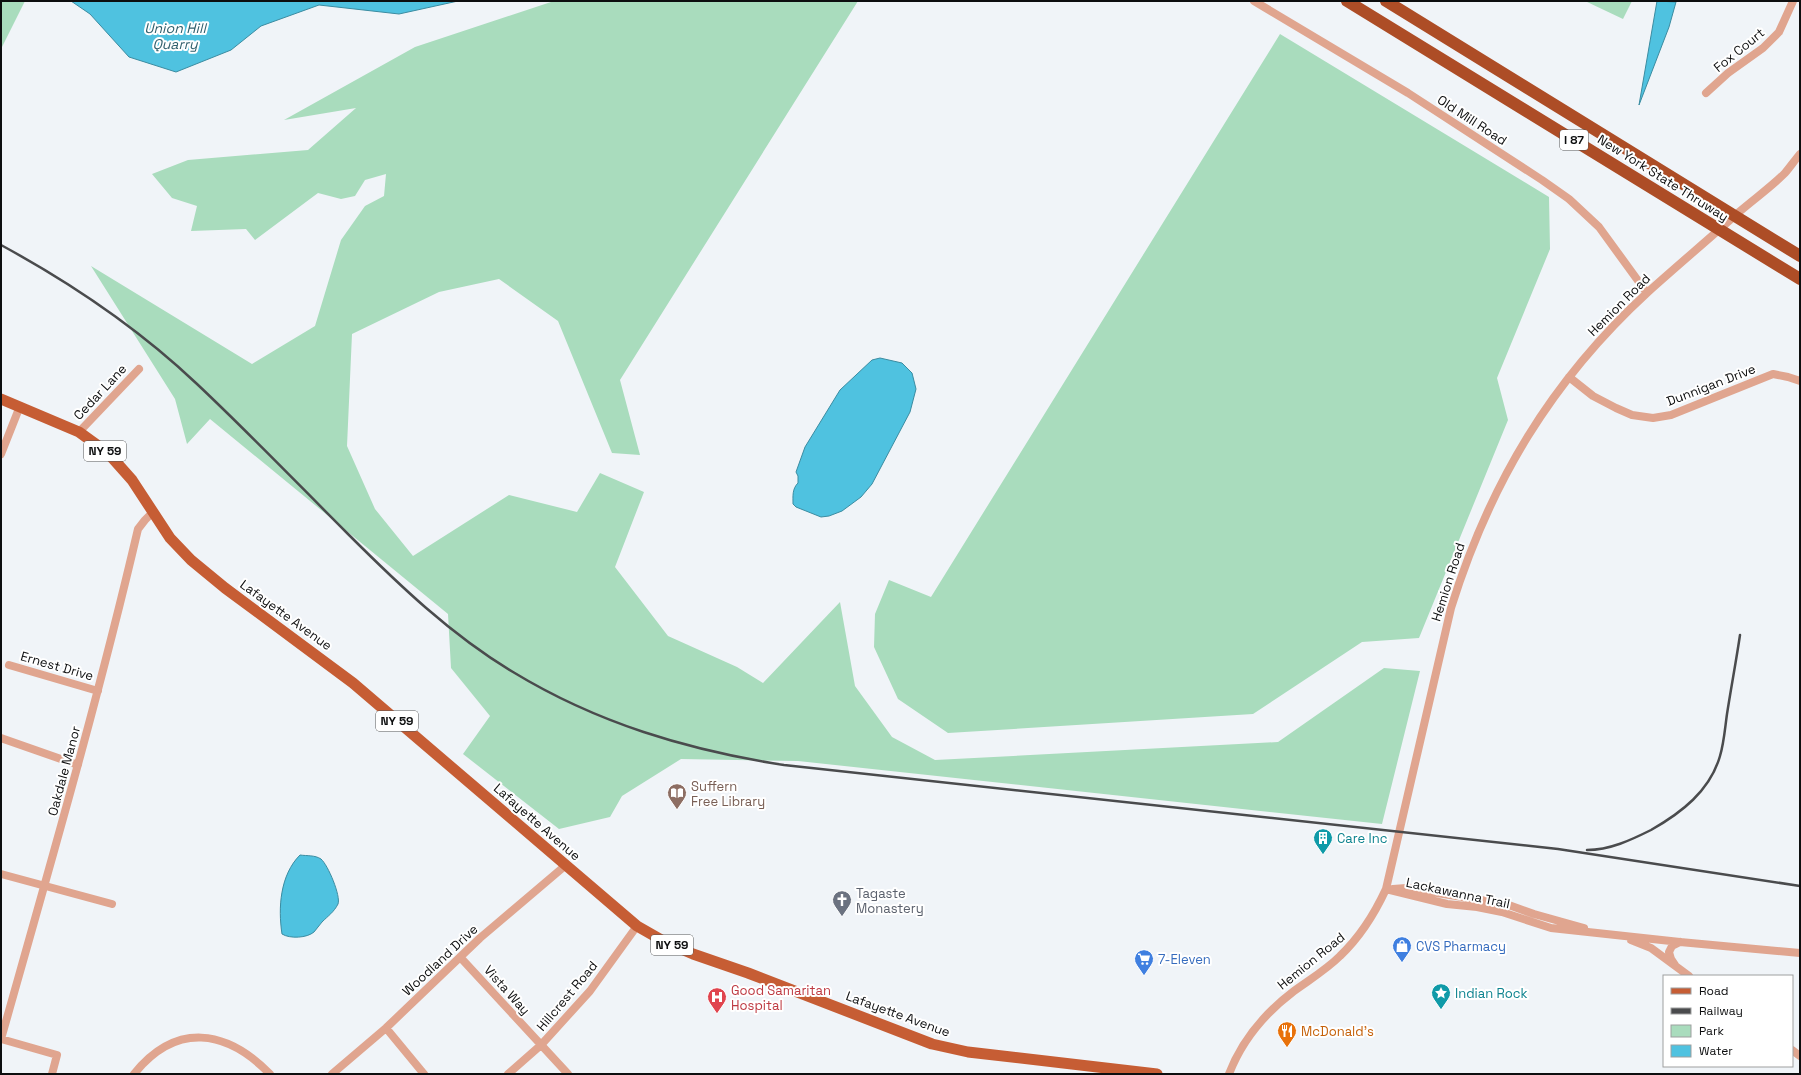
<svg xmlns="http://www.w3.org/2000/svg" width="1801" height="1075" viewBox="0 0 1801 1075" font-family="'Space Grotesk',sans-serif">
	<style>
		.green { fill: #a9dcbd }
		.water { fill: #4fc2e0; stroke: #3b8ca1 }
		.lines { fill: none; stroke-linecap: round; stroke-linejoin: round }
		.minor { stroke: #e0a58f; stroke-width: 8 }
		.major { stroke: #c65d34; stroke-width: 11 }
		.highway { stroke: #ad4d26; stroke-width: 12 }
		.rail { stroke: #4a4b4d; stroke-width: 2.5 }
		.labels { text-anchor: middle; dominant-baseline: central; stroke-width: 4; stroke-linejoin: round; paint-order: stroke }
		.shield { fill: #fff; stroke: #565657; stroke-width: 1 }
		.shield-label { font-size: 12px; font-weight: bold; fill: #0d0e0f }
		.street-label { font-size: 13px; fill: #0d0e0f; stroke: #fff }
		.education-label { font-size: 13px; fill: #785e54; stroke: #fff; text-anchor: start }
		.culture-label { font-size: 13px; fill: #0d838f; stroke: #fff; text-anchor: start }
		.worship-label { font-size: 13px; fill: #5b616d; stroke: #fff; text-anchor: start }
		.shop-label { font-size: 13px; fill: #366cbe; stroke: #fff; text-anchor: start }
		.health-label { font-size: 13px; fill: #be3a42; stroke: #fff; text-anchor: start }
		.food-label { font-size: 13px; fill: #c56008; stroke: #fff; text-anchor: start }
		.water-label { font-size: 14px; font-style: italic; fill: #2f5f6c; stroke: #fff }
	</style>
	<rect width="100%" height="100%" fill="#f0f4f8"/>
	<path class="green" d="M1,1h24l-24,48z
		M554,1h304l-238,379 20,75 -28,-2 -54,-132 -59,-42 -60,13 -87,42 -5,112 28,63 38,47 96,-61 68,17 23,-39 44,19 -29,75 53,69 69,31 26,16 77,-81 15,84 37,51 43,23 343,-18 106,-74 36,3 -38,153 -584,-63 -117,-2 -59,37 -12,21 -51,12 -96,-75 27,-38 -39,-48 -3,-54 -238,-195 -23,25 -12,-45 -84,-133 161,98 63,-38 26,-86 24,-34 19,-10 2,-22 -21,6 -10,16 -14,3 -23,-6 -63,47 -9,-11 -55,2 6,-25 -25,-8 -20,-24 36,-14 120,-10 48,-42 -72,12 131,-73z
		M1585,1h47l-9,18z
		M1280,34l269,163 1,52 -53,129 11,42 -89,218 -57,4 -109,72 -305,19 -50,-34 -24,-52 1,-33 14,-34 42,17z"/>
	<path class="water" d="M71,1h387l-59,13 -80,-9 -58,21 -30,24 -55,22 -47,-15 -39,-43z
		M1657,1l19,1 -7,25 -30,78z
		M880,358l22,5 10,10 4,16 -6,23 -38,72 -11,13 -19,14 -13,5 -8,1 -25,-10 -3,-3c0,-8 -1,-15 5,-21v-7l-2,-4 9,-25 35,-57 32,-30z
		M300,855c7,1 15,0 21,4 7,6 20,37 17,45 -4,8 -10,12 -16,18 -3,3 -5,7 -8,10 -7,6 -24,7 -32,2 -4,-26 -2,-59 18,-79z"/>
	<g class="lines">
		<path class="minor" d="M1254,1l154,92 134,87 27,19 30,28 48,66
			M1706,93l22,-20 35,-25 16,-16 14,-31
			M1569,377l24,19 23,12 16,7 21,3 18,-3 102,-41 15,3 12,4
			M79,432l60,-63
			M1,454l19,-48
			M9,665l89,26
			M1,738l77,27
			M1,874l111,30
			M1386,889l61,15 30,3 25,5 49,16 129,14 120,11
			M1393,889l13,-1 100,16 28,10 50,14
			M1631,940l20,8 38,28
			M460,957l108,117
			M1675,965l-4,-6 -2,-7 3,-6 8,-4
			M386,1028l38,46
			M1,1039c48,-170 97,-339 137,-510l7,-9 8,-8
			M1,1039l56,16 -5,19
			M1792,1050l8,6
			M134,1074c42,-52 92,-45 136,0
			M332,1074l54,-46 94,-90 86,-73
			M508,1074l33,-29 49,-54 47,-65
			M1229,1074c13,-34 36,-61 65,-83 15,-11 32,-21 46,-35 21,-20 34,-41 46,-67l65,-281c39,-125 100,-227 197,-316 30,-27 61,-53 91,-80 15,-13 32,-25 46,-39 5,-6 10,-13 15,-19"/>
		<path class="major" d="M1,399l78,33 29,21 24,27 38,58 21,22 34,28 128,95 284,243 28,16 28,12 55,19 184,71 36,8 189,22"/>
		<path class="highway" d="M1347,1l453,278
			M1386,1l414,255"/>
		<path class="rail" d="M1,245c70,38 137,83 196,139 51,48 100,99 150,149 51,51 104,102 166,139 84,51 174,78 271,93l774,84 242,37
			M1587,850c23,0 44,-10 64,-20 30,-17 59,-39 69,-74 4,-13 5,-28 7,-42 4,-26 9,-52 13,-79"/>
	</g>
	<defs>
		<symbol id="library-pin" viewBox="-11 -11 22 30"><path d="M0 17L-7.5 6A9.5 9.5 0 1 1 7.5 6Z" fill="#8d6e63" stroke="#fff"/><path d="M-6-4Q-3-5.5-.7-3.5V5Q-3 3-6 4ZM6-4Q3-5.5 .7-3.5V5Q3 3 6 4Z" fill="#fff"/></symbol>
		<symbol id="building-pin" viewBox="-11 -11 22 30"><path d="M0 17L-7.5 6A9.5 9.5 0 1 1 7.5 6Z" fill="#0f9aa8" stroke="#fff"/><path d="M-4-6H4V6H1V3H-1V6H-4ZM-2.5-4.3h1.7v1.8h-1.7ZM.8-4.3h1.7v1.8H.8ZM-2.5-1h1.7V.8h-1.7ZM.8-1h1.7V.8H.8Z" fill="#fff"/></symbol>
		<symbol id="church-pin" viewBox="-11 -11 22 30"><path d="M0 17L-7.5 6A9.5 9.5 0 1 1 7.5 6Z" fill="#6b7280" stroke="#fff"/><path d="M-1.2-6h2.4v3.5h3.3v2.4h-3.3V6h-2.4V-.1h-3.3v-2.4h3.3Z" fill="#fff"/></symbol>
		<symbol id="shop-pin" viewBox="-11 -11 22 30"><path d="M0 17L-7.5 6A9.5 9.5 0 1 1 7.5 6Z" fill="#3f7fe0" stroke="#fff"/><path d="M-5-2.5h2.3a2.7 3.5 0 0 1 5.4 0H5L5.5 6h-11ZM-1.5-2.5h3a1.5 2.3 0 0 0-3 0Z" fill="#fff"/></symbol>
		<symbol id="supermarket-pin" viewBox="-11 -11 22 30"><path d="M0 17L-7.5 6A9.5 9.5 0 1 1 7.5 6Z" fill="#3f7fe0" stroke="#fff"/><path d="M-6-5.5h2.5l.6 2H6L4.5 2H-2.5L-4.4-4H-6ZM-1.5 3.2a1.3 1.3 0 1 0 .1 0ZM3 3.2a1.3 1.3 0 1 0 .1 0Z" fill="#fff"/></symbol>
		<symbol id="sight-pin" viewBox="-11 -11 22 30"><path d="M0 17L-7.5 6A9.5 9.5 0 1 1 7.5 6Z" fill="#0f9aa8" stroke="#fff"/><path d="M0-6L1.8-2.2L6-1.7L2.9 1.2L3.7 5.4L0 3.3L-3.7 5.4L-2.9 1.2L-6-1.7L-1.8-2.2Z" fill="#fff"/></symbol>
		<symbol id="hospital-pin" viewBox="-11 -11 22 30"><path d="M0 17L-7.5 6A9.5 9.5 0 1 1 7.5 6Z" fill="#e0444e" stroke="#fff"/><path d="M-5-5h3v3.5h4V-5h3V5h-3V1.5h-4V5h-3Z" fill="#fff"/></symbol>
		<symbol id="restaurant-pin" viewBox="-11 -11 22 30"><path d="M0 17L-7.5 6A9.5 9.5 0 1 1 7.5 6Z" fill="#e8710a" stroke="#fff"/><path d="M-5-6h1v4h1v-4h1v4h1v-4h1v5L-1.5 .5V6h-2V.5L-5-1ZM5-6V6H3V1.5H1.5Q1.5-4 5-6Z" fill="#fff"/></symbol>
	</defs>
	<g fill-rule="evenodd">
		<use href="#library-pin" x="666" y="782" width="22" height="30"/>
		<use href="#building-pin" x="1312" y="827" width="22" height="30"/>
		<use href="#church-pin" x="831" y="889" width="22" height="30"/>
		<use href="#shop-pin" x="1391" y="935" width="22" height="30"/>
		<use href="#supermarket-pin" x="1133" y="948" width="22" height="30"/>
		<use href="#sight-pin" x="1430" y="982" width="22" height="30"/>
		<use href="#hospital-pin" x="706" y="986" width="22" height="30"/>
		<use href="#restaurant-pin" x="1276" y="1020" width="22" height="30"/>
	</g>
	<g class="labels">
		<g class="shield">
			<rect x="1560" y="130" width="28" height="20" rx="3"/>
			<rect x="84" y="441" width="42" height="20" rx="3"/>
			<rect x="376" y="711" width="42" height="20" rx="3"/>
			<rect x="651" y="935" width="42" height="20" rx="3"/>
		</g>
		<g class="shield-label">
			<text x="1574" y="140">I 87</text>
			<text x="105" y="451">NY 59</text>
			<text x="397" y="721">NY 59</text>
			<text x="672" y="945">NY 59</text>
		</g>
		<g class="street-label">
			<text transform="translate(1739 50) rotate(-39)">Fox Court</text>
			<text transform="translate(1472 120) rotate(33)">Old Mill Road</text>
			<text transform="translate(1663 178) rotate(32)">New York State Thruway</text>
			<text transform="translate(1619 305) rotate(-45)">Hemion Road</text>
			<text transform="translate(1711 385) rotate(-21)">Dunnigan Drive</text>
			<text transform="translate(100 392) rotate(-47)">Cedar Lane</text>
			<text transform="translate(1448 582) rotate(-72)">Hemion Road</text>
			<text transform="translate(286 615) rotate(36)">Lafayette Avenue</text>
			<text transform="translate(57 666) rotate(16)">Ernest Drive</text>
			<text transform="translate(64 771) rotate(-75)">Oakdale Manor</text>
			<text transform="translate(537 822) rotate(41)">Lafayette Avenue</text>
			<text transform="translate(1458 893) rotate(12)">Lackawanna Trail</text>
			<text transform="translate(440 960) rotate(-43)">Woodland Drive</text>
			<text transform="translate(1311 961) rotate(-39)">Hemion Road</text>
			<text transform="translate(507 990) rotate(48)">Vista Way</text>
			<text transform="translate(567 996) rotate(-50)">Hillcrest Road</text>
			<text transform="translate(898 1014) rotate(20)">Lafayette Avenue</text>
		</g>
		<g class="education-label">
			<text x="691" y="786">Suffern<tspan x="691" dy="15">Free Library</tspan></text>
		</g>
		<g class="culture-label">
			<text x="1337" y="838">Care Inc</text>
			<text x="1455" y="993">Indian Rock</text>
		</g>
		<g class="worship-label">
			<text x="856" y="893">Tagaste<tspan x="856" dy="15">Monastery</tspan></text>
		</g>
		<g class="shop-label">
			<text x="1416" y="946">CVS Pharmacy</text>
			<text x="1158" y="959">7-Eleven</text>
		</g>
		<g class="health-label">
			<text x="731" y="990">Good Samaritan<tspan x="731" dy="15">Hospital</tspan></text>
		</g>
		<g class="food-label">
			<text x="1301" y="1031">McDonald's</text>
		</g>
		<g class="water-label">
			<text x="175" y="28">Union Hill<tspan x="175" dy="16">Quarry</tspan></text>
		</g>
	</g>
	<rect width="1801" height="1075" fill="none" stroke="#0d0e0f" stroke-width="4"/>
	<rect x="1663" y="975" width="130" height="92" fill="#ffffff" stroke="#9e9f9f"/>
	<rect x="1671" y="988" width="20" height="6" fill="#c65d34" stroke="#9e9f9f"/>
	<text x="1699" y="995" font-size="12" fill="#0d0e0f">Road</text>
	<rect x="1671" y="1008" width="20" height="6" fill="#4a4b4d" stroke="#9e9f9f"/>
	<text x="1699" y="1015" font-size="12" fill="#0d0e0f">Railway</text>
	<rect x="1671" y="1025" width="20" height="12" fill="#a9dcbd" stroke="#9e9f9f"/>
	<text x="1699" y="1035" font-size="12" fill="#0d0e0f">Park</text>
	<rect x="1671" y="1045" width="20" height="12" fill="#4fc2e0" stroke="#9e9f9f"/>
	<text x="1699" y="1055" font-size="12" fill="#0d0e0f">Water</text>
</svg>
